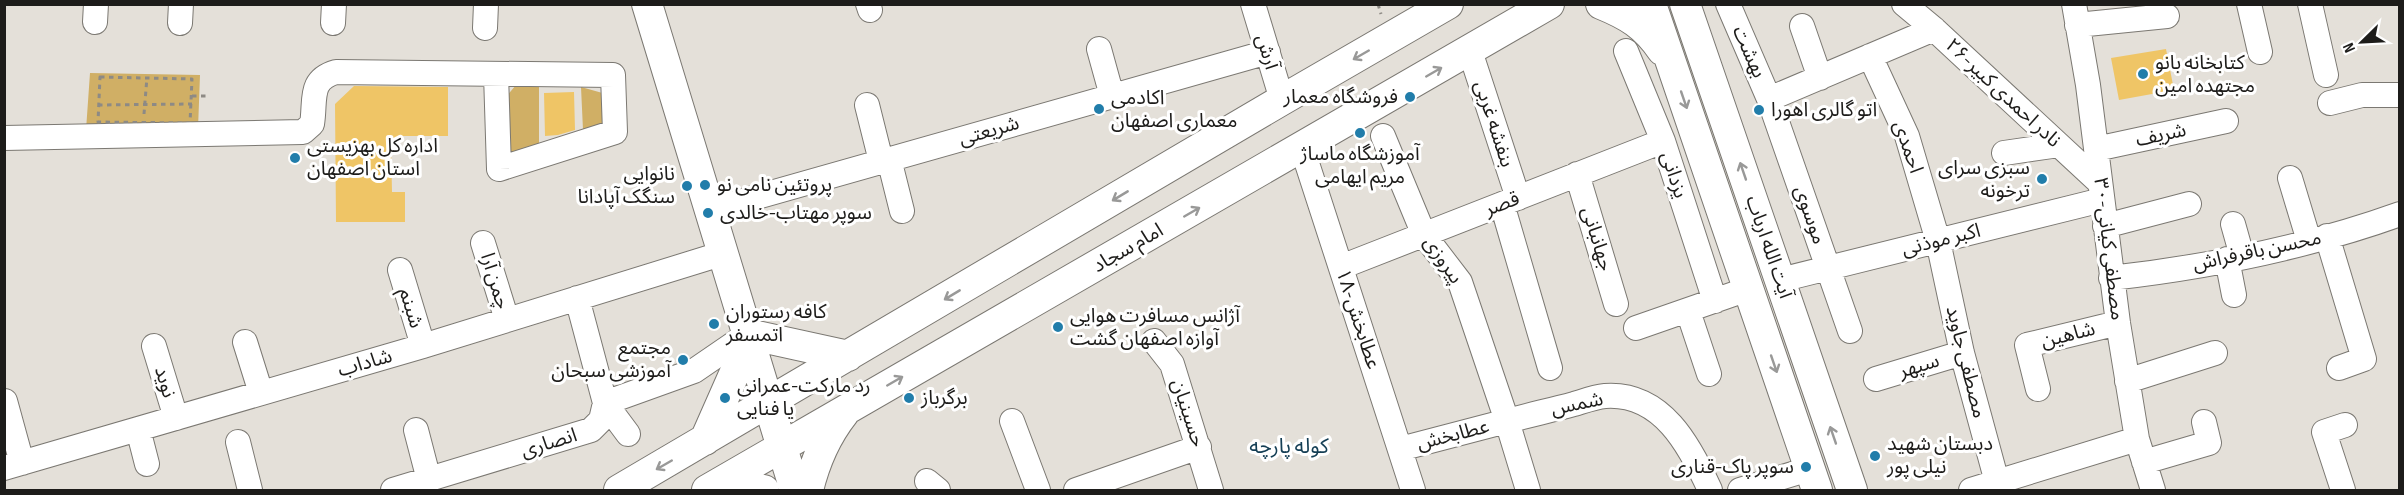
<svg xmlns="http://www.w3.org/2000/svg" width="2404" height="495" viewBox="0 0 2404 495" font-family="'Sofia Sans Condensed','Noto Sans Arabic',sans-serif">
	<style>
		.green { fill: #d0af65 }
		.building { fill: #efc566 }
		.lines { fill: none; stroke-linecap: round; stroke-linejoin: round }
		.minor-casing { stroke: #7b7872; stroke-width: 26 }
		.major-casing { stroke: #7b7872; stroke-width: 32 }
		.path { stroke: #8d8a85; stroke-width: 3; stroke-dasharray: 4.5 4.5; stroke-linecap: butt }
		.minor { stroke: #fff; stroke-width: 24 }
		.major { stroke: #fff; stroke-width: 30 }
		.oneway { stroke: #999998 }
		.poi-dot { fill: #217daa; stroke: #fff; stroke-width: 2 }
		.labels { text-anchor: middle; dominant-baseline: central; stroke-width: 6; stroke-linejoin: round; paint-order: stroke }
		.street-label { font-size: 20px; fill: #1d1c1a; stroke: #fff }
		.poi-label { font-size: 20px; fill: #1d1c1a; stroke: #fff; text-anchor: start }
		.neighbourhood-label { font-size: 21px; fill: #143e54; stroke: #fff }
	</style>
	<rect width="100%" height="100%" fill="#e4e0d9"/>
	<path class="green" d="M90,73l110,2 -2,54 -112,1z
		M516,85l23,1v59l-32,9 -2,-56z
		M581,87l25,7v29l-23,7z"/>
	<path class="building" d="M2166,49l8,41 -55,10 -8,-42z
		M354,86l94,1v49h-46l-11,9 1,47h13v30h-69l-1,-118z
		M574,92l1,38 -17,5 -13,1 -1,-43z"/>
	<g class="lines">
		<defs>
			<path id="minor" d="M868,4l2,6
				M1253,4l29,96
				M1728,4l41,95 81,232
				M1904,4l30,25 166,154
				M2074,4l14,81 30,238 19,116 16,51
				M2249,4l11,48
				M2310,4l16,71
				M95,22l1,-18
				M180,23l1,-19
				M333,23l1,-19
				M2077,25l90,-9
				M1802,26l18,52
				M485,28l1,-24
				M1099,49l13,47
				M1470,51l48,147
				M1626,51l37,90 52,160
				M1870,56l37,80 31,105 24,112 35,129
				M1769,99l165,-70
				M2330,103l32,-8h38
				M867,105l14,56
				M1383,136l41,99 36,47 47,139 -107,28
				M4,138l299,-6 9,-8c4,-24 -4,-44 24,-52l277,3 2,57 -116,37 -3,-95
				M1302,148l111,342
				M2096,149l130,-28
				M2004,153l55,-8
				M889,159l13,52
				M1577,174l39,130
				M2290,178l19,63
				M1502,204l48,164
				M711,210l557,-158
				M2233,224l9,32
				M2105,226l84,-22
				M2327,236l37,123 -25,9
				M483,243l24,77
				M2227,259l7,36
				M1341,267l322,-126
				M400,270l23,76
				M2111,278c97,-11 197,-31 289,-64
				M1780,280l322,-80
				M577,298l28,105 23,31
				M1688,311l21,63
				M1636,328l112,-39
				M1154,341l18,23 39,126
				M245,342l16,51
				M154,346l22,72
				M1876,379l86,-26
				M2127,381l88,-28
				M2038,389l-11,-44 91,-22
				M5,401l17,62
				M1012,421l26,69
				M138,429l9,35
				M416,430l13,50
				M238,442l12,48
				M2144,462l65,-19 -5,-21
				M4,468l419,-122 301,-93
				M927,481l11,9
				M393,490l198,-60 10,-10 4,-17 89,-32 54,-37
				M1076,490l123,-43
				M1528,490l-21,-69c22,-6 45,-11 67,-17 10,-3 21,-7 31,-8 57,-4 85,50 105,94
				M1740,490l69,-21
				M1971,490l166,-51
				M2343,490l-19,-58 21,-7"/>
			<path id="major" d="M647,4l148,486
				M1601,4c27,11 44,21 61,46
				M1651,4l166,486
				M1685,4l167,486
				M705,440l34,-77 9,-29 100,22
				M718,484l46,6
				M619,490l663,-390 166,-96
				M707,490l842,-486
				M808,490c7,-29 17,-53 36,-77"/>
		</defs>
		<use href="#minor" class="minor-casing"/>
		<use href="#major" class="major-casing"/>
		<path class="path" d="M1378,4l3,10
			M100,77l92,2 -2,44 -92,-1z
			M192,96h18
			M98,105l94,-1
			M144,114l3,-37"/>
		<use href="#minor" class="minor"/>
		<use href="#major" class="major"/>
	</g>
	<defs><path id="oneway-shaft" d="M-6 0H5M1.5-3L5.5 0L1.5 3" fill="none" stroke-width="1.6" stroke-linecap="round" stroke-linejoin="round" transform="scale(1.5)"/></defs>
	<g class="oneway">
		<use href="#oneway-shaft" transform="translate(1361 55) rotate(150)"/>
		<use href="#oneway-shaft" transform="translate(1434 72) rotate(-30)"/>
		<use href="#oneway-shaft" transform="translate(1684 100) rotate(71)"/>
		<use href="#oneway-shaft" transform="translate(1743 171) rotate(-109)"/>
		<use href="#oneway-shaft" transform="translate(1120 196) rotate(149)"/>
		<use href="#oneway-shaft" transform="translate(1192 212) rotate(-30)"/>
		<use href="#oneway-shaft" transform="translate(952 295) rotate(149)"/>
		<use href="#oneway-shaft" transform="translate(1774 364) rotate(71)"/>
		<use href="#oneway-shaft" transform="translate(895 381) rotate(-30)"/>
		<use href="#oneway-shaft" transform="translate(1833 435) rotate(-109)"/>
		<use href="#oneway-shaft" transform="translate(664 465) rotate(150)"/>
	</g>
	<g class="poi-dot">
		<circle cx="2143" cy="74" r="6"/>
		<circle cx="1410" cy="97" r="6"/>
		<circle cx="1099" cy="109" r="6"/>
		<circle cx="1759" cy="110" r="6"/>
		<circle cx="1360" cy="133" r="6"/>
		<circle cx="295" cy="158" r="6"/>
		<circle cx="2042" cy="179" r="6"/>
		<circle cx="705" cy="185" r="6"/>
		<circle cx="687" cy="186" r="6"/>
		<circle cx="708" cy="213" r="6"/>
		<circle cx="714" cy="324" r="6"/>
		<circle cx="1058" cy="327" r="6"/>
		<circle cx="683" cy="360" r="6"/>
		<circle cx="725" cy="398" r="6"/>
		<circle cx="909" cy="398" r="6"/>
		<circle cx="1875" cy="456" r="6"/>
		<circle cx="1806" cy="467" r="6"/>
	</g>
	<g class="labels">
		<g class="street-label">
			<text transform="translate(1267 52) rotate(73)">آرش</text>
			<text transform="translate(1749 52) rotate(66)">بهشت</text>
			<text transform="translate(2003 93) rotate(43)">۲۶-نادر احمدی کبیر</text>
			<text transform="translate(1494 124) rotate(72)">بنفشه غربی</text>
			<text transform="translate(989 131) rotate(-16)">شریعتی</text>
			<text transform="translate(2161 135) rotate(-12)">شریف</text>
			<text transform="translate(1908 147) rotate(71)">احمدی</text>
			<text transform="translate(1674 175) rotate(72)">یزدانی</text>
			<text transform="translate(1502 204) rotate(-21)">قصر</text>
			<text transform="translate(1810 215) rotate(71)">موسوی</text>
			<text transform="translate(1597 239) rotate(73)">جهانبانی</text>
			<text transform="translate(1941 240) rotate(-14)">اکبر موذنی</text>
			<text transform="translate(1769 247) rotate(71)">آیت الله ارباب</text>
			<text transform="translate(1128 248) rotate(-30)">امام سجاد</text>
			<text transform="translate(2109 249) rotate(83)">۳۰-مصطفی کیانی</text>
			<text transform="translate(2257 251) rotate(-12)">محسن باقرفراش</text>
			<text transform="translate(1443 260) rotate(55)">پیروزی</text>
			<text transform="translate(495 281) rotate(73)">چمن آرا</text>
			<text transform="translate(411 308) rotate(73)">شبنم</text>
			<text transform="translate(1358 319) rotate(72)">۱۸-عطابخش</text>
			<text transform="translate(2068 335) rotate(-14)">شاهین</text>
			<text transform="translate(1966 362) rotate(76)">مصطفی جاوید</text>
			<text transform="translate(365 363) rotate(-16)">شاداب</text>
			<text transform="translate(1919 366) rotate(-17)">سپهر</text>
			<text transform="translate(165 382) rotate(73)">نوید</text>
			<text transform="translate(1577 404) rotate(-12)">شمس</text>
			<text transform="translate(1188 413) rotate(72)">حسینیان</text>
			<text transform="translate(1453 435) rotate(-14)">عطابخش</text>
			<text transform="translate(549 443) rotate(-17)">انصاری</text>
		</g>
		<g class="poi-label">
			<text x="2155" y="63">کتابخانه بانو<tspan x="2155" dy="23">مجتهده امین</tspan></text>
			<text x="1398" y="97" text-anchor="end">فروشگاه معمار</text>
			<text x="1111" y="98">اکادمی<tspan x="1111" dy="23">معماری اصفهان</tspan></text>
			<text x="1771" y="110">اتو گالری اهورا</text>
			<text x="307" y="146">اداره کل بهزیستی<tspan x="307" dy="23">استان اصفهان</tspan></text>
			<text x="1360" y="154" text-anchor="middle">آموزشگاه ماساژ<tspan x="1360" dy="23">مریم ایهامی</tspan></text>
			<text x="2030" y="168" text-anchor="end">سبزی سرای<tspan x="2030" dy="23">ترخونه</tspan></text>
			<text x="675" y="174" text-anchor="end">نانوایی<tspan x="675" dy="23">سنگک آپادانا</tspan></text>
			<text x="717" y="185">پروتئین نامی نو</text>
			<text x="720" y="213">سوپر مهتاب-خالدی</text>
			<text x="726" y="312">كافه رستوران<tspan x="726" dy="23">اتمسفر</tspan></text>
			<text x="1070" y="316">آژانس مسافرت هوایی<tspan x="1070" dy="23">آوازه اصفهان گشت</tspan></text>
			<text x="671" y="348" text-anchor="end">مجتمع<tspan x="671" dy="23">آموزشی سبحان</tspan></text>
			<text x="737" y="386">رد مارکت-عمرانی<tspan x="737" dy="23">یا فنایی</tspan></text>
			<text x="921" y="398">برگرباز</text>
			<text x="1887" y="444">دبستان شهید<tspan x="1887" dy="23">نیلی پور</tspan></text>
			<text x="1794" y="467" text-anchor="end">سوپر پاک-قناری</text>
		</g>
		<g class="neighbourhood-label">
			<text x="1289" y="446">کوله پارچه</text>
		</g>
	</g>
	<rect width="2404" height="495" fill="none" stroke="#1d1c1a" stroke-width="12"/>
	<g transform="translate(2362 42) rotate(246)" stroke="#ffffff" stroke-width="4.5" paint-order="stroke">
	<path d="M0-4.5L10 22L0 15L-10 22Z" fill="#1d1c1a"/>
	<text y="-9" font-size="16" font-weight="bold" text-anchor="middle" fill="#1d1c1a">N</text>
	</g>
</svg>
